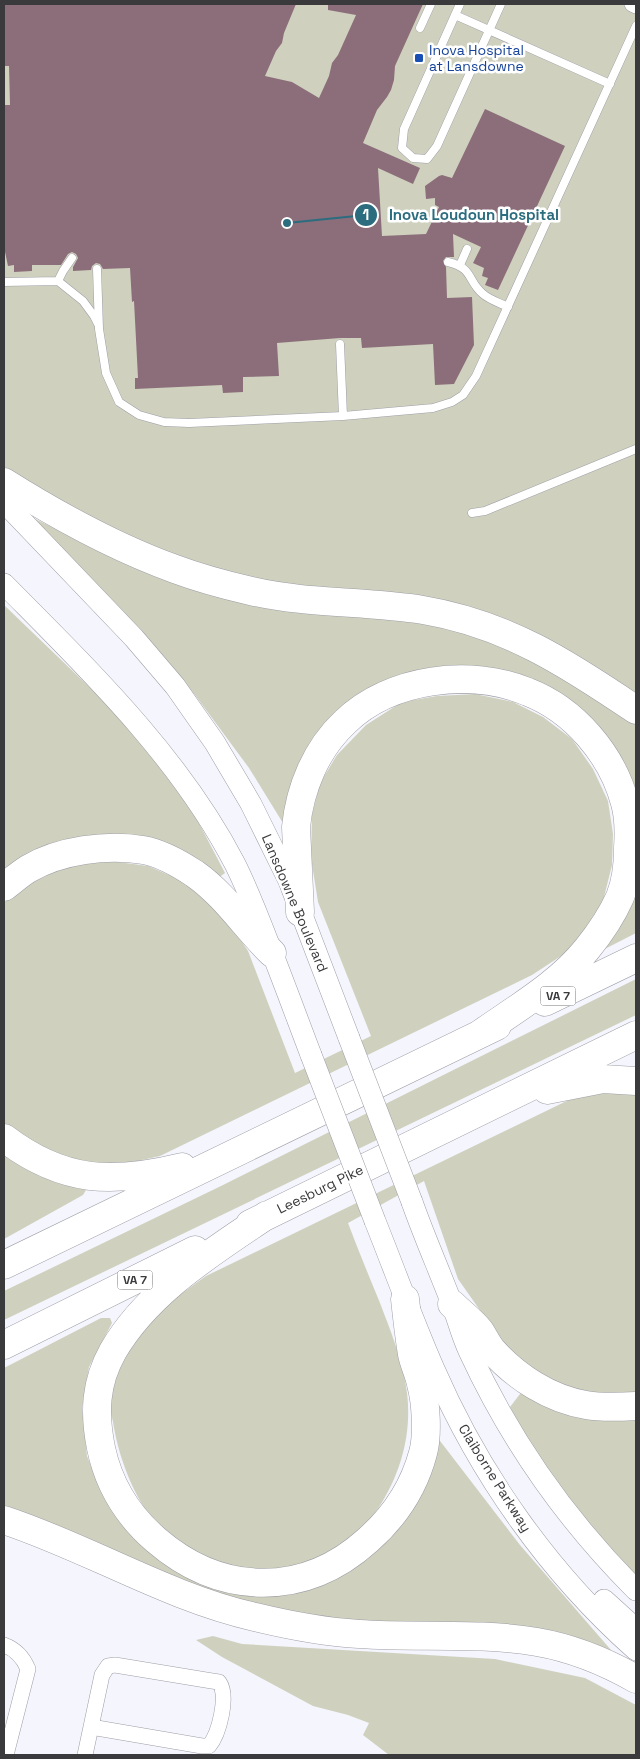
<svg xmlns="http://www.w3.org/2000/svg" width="640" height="1759" viewBox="0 0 640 1759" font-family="'Space Grotesk',sans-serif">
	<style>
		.green { fill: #cfd1be }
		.building { fill: #8c6e7b }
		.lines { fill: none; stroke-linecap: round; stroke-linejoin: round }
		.service-casing { stroke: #9e9ea6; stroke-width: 9 }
		.minor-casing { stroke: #9e9ea6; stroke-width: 16 }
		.secondary-casing { stroke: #9e9ea6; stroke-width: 22 }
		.motorway-casing { stroke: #9e9ea6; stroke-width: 29 }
		.service { stroke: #fff; stroke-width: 8 }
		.minor { stroke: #fff; stroke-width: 15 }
		.secondary { stroke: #fff; stroke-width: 21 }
		.motorway { stroke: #fff; stroke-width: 28 }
		.secondary-bridge-casing { stroke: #9e9ea6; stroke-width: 22; stroke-linecap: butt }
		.secondary-bridge { stroke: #fff; stroke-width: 21 }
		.transit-dot { fill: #1a4fb4; stroke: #fff; stroke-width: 2 }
		.labels { text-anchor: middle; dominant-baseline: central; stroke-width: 5; stroke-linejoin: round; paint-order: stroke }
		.shield { fill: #fff; stroke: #757577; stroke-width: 1 }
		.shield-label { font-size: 12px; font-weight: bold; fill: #3a3a3d }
		.transit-label { font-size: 14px; fill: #164399; stroke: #fff; text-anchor: start }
		.street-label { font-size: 14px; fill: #3a3a3d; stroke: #fff }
		.leader { fill: none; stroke: #2b6c7f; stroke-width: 2 }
		.callout-dot { fill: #2b6c7f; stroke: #fff; stroke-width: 2 }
		.mark-label { font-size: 15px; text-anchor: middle; font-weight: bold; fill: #fff }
		.callout-label { font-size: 15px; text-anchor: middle; font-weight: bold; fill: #2b6c7f; stroke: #fff; stroke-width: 5; stroke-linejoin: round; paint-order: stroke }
	</style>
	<rect width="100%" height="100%" fill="#f4f5fd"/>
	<path class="green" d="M4,4h632v698l-83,-58 -223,-54 -92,-13 -112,-39 -106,-57 -16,-14z
		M31,517l50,24 351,81 94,32 110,66v107l-8,-42 -110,-108 -158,23 -74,128 -37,-60 -54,-73 -72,-84z
		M4,605l104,100 38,44 44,57 35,67 -7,5 -50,-31 -164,29z
		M475,694l38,8 30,15 29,22 21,30 15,32 5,33 -1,31 -9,36 -18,28 -21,25 -32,21 -372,181 -36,8 -23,1 -41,-6 -56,-34v-222l19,-16 23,-12 21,-8 25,-5h26l30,4 30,13 27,18 23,24 20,30 47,122 76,-37 -53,-134 -7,-44 1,-43 8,-32 17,-28 29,-30 36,-23 35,-6z
		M636,846v87l-43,22z
		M636,979v36l-632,305v-29l217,-105z
		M611,1089l25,4v301l-12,2 -35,-4 -31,-8 -29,-17 -26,-24 -45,-64 -34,-98 -76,42c10,27 21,53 32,80 11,29 23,58 27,90 5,40 -6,80 -28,114 -24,36 -67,61 -111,63 -16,0 -32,-4 -47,-7 -18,-5 -38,-14 -53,-27 -30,-26 -49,-75 -55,-114 -1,-5 -3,-11 -3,-17 1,-18 15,-52 26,-67 18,-26 45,-44 70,-62l373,-181z
		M4,1154l35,22 47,14 -3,5 -79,44z
		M101,1318h9l2,5 -23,44 -7,41 5,48 17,42 18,27 28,27 34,23 145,4 39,-20 27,-29 42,-93 83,108 91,105 -18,1 -235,-25 -115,-21 -239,-95v-142z
		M523,1390l113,28v157c-50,-48 -95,-106 -126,-168z
		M213,1636l29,8 253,15 90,19 51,27v50h-247l-26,-20 6,-12 -21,-8 -35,-9 -91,-49 -26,-17z"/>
	<path class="building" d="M4,4h292l-12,29 -2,10 -6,8 -11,25 27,6 27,16 10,-22 3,-13 6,-8 18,-40 -28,-5v-6h95l-28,62 -1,14 -3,10 -4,7 -10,13 -14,33 57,25 -7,16 -35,-16 4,68 44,-2 13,-27 -4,-2v-7l-9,1 -1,-13 14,-10 3,-1 10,3 33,-69 80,37 -67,144 -13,-5 3,-7 -6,-2 2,-8 -11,-5 8,-16 -28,-13 1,23h-8l-3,4 3,6 1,31 25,-1 2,48 -20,39 -19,1 -2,-41 -71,4 -1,-10h-21l-63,5 2,33 -36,1v15l-20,1 -1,-8 -87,4v-11h3l-4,-77 -2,1 -2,-34 -27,1 -3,-5 -4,-1 -4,3 -1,4 -18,1v-4l5,-9 -2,-4 -4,-2 -4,2 -7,11h-29v6l-18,1v-7l-6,1 -4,-19v-142h6l-1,-39h-5z"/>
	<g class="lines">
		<defs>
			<path id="service" d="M460,4l-56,125 -2,19 11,10 14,1 10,-13 64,-142
				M455,15l155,69
				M420,28l11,-24
				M448,262c26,6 19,19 35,32 7,6 17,9 25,13
				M460,265l7,-16
				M97,269l2,60 7,44 13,29 20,13 25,7 25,1 154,-7 90,-8 19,-6 11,-7 13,-19 160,-350
				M58,281l5,-10 9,-13
				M4,282l54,-1 25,20 11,15 4,8
				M340,344l3,72
				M472,513l13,-2 151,-62"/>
			<path id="minor" d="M632,4l4,2
				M4,1645c11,4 19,12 24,24l-22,86
				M85,1755l17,-80 6,-9 7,-1 97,16 7,1c10,14 0,52 -10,64h-7l-111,-19"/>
			<path id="secondary" d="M4,502l130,136 41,48 40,57 36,61 38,77 60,157
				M4,584c85,86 175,172 231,280 15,30 26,60 38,91 13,33 25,66 38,100
				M412,1202c12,34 27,68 40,102 6,16 10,32 17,47 41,89 97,169 167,239
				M375,1221c20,50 38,100 59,148 46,106 116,205 202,281
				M604,1600l32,29"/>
			<path id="motorway" d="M4,482c54,34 110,65 171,87 24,9 50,16 76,22 56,13 115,10 172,19 84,14 145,54 213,100
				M4,887c8,-6 16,-13 24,-18 32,-19 79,-25 115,-19 17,3 37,14 52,24 30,21 51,54 77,79
				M300,912l-4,-85c4,-39 20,-78 49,-105 45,-44 126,-54 183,-30 46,18 84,62 97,111 4,14 4,30 3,45 0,16 -2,34 -8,49 -8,18 -20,36 -33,52 -28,35 -70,59 -107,85
				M545,1002l91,-44
				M547,1090l56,-11 33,2
				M4,1138c59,45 108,46 178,29
				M267,1215c-56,38 -119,76 -154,136 -18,32 -19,62 -12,97 8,38 26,67 55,92 65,56 148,58 212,0 26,-23 46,-53 55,-87 5,-18 3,-51 -2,-69 -2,-10 -7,-20 -9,-30 -3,-18 -5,-37 -7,-55
				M250,1224l386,-189
				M4,1265l493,-239
				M452,1304c9,9 20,17 28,27 4,6 7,13 12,19 24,27 58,49 94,55 17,3 34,2 50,1
				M4,1345l191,-95
				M4,1520c85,28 163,77 251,97 33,8 70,15 104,17 59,4 120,-2 178,8 35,6 69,20 99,37"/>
		</defs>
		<use href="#service" class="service-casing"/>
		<use href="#minor" class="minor-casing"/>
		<use href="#secondary" class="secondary-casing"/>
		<use href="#motorway" class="motorway-casing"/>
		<use href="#service" class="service"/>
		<use href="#minor" class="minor"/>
		<use href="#secondary" class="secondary"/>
		<use href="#motorway" class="motorway"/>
		<defs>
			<path id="secondary-bridge" d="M349,1038l63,164
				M311,1055l64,166"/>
		</defs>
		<use href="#secondary-bridge" class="secondary-bridge-casing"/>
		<use href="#secondary-bridge" class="secondary-bridge"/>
	</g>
	<rect class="transit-dot" x="414" y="53" width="10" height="10" rx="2.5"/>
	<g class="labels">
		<g class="shield">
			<rect x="540.5" y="986.5" width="35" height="19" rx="4"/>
			<rect x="117.5" y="1270.5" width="35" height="19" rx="4"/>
		</g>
		<g class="shield-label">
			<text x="558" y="996">VA 7</text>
			<text x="135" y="1280">VA 7</text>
		</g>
		<g class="transit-label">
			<text x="429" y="50">Inova Hospital<tspan x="429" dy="16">at Lansdowne</tspan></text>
		</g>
		<g class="street-label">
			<text transform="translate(295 903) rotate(67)">Lansdowne Boulevard</text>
			<text transform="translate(320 1189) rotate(-26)">Leesburg Pike</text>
			<text transform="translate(495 1478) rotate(58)">Claiborne Parkway</text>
		</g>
	</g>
	<path class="leader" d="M287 223L366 215"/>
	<g class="callout-dot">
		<circle cx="287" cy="223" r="5"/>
		<circle cx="366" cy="215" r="12"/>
	</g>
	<g class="mark-label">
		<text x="366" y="220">1</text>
	</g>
	<g class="callout-label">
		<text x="474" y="220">Inova Loudoun Hospital</text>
	</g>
	<rect width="640" height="1759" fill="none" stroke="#3a3a3d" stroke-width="10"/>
</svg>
